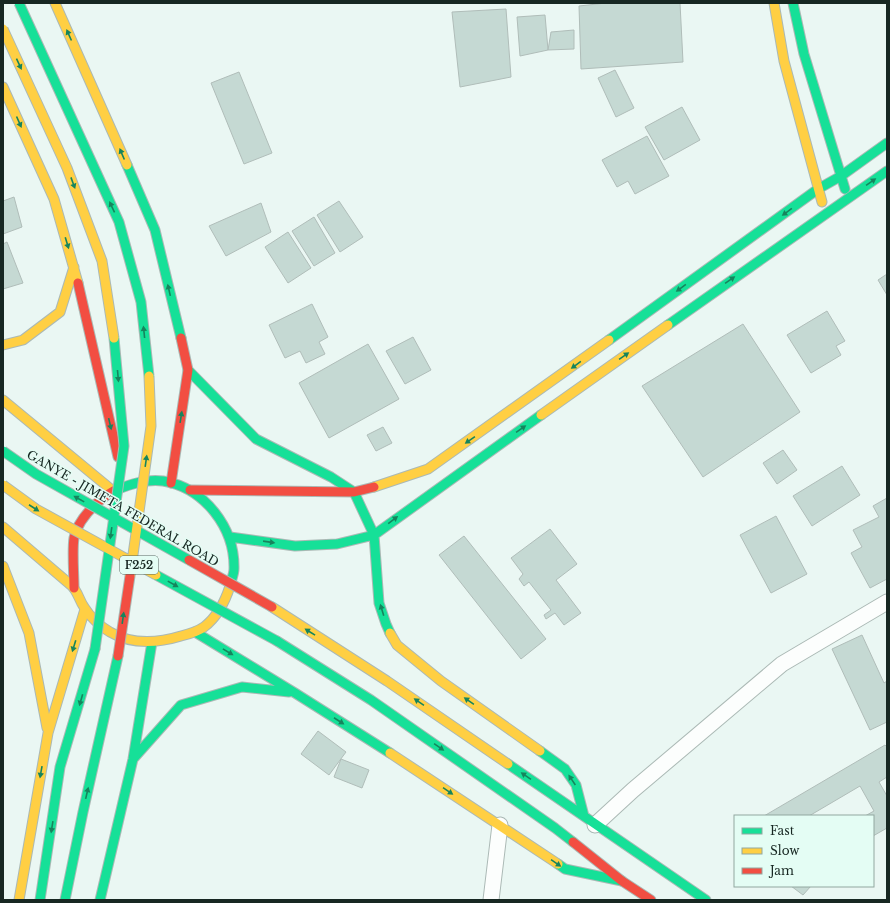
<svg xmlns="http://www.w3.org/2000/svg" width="890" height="903" viewBox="0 0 890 903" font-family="'Libre Baskerville',serif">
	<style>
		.building { fill: #c5d9d3; stroke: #b0bdb9 }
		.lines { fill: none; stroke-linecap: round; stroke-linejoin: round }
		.street-casing { stroke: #abb9b5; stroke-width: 17 }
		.fast-casing { stroke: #abb9b5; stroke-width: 11 }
		.slow-casing { stroke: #abb9b5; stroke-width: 11 }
		.jam-casing { stroke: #abb9b5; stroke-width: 11 }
		.street { stroke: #fcfefd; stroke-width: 15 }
		.fast { stroke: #16e098; stroke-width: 9 }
		.slow { stroke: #ffcf43; stroke-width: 9 }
		.jam { stroke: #f24e42; stroke-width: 9 }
		.fast-bridge-casing { stroke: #abb9b5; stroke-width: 11; stroke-linecap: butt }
		.slow-bridge-casing { stroke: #abb9b5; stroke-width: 11; stroke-linecap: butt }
		.jam-bridge-casing { stroke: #abb9b5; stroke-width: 11; stroke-linecap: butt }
		.fast-bridge { stroke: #16e098; stroke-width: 9 }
		.slow-bridge { stroke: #ffcf43; stroke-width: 9 }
		.jam-bridge { stroke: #f24e42; stroke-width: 9 }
		.oneway { fill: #16845d }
		.labels { text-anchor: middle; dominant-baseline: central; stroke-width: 3; stroke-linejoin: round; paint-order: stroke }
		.shield { fill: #e4fdf4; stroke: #546761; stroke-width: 1 }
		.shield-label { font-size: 11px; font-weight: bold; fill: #172722 }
		.street-label { font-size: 12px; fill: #172722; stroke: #e4fdf4 }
	</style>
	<rect width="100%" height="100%" fill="#eaf7f3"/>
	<path class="building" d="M606,3h74l3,59 -102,7 -2,-63z
		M506,9l5,68 -51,10 -8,-75z
		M545,15l3,35 -28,6 -3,-39z
		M574,30v19l-26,1 3,-18z
		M615,70l19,38 -18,9 -18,-39z
		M239,72l33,81 -28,11 -33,-81z
		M682,107l18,33 -36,20 -19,-33z
		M647,136l22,40 -34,18 -7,-13 -11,6 -15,-27z
		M14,197l8,30 -19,7v-33z
		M339,201l24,36 -23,15 -23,-37z
		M261,203l10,29 -45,24 -17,-30z
		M314,217l21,36 -21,13 -22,-35z
		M288,232l23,36 -23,15 -23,-36z
		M7,242l16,41 -20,6v-45z
		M887,274v21l-9,-15z
		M312,304l16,33 -9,5 6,12 -19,9 -6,-12 -15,7 -16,-33z
		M827,311l18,30 -9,5 5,9 -30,18 -24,-38z
		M743,324l57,88 -97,65 -61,-91z
		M413,337l18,33 -26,14 -19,-33z
		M368,344l31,55 -70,39 -30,-55z
		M383,427l9,16 -16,8 -9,-16z
		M783,450l14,20 -20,14 -14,-21z
		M842,466l18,29 -48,31 -19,-30z
		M887,498v81l-17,9 -19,-35 11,-6 -9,-17 26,-13 -6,-11z
		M776,516l31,58 -36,19 -31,-58z
		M550,529l27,35 -21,16 25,33 -17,12 -9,-12 -9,6 -2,-4 7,-5 -22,-28 -5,4 -5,-7 4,-5 -12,-16z
		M464,536l82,103 -25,20 -82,-104z
		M862,635l22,48 3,-2v41l-17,8 -38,-81z
		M318,731l28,21 -17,23 -28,-21z
		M885,745l2,2v30l-8,5 8,14v32l-14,8v-20h-8l9,-5 -14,-25 -51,30h-45z
		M341,759l28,11 -7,18 -28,-11z
		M791,886h20l-8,9z"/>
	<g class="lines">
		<defs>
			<path id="street" d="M595,825l38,-35 149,-126 105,-62
				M491,900l9,-75"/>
			<path id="fast" d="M793,3l11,51 41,135
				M127,165l28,65 26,108
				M668,325l219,-154
				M609,340l209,-151 23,-13 46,-33
				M188,370l68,69 75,38 23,15 20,43 5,68 7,21 4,9
				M116,490c15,-6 30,-11 47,-9 42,7 72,47 71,88 0,5 -3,12 -4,17
				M230,537l65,9 42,-2 37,-9 167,-120
				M195,632l100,61 95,60
				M277,641l94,59 184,128 18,14
				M540,751l25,18 11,16 8,31
				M133,759l48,-54 61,-18 47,5
				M508,764l198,136
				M558,864l7,5 57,12
				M40,900l20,-133 35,-118
				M65,900l18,-88 35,-156
				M100,900l33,-141 19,-117"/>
			<path id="slow" d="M55,3l72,162
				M774,3l10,58 38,141
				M3,87l51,112 24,84
				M3,345l20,-5 37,-28 14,-45
				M3,400l110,91
				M541,415l127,-90
				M374,487l54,-18 181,-129
				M3,527l69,59c6,6 7,14 12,21 6,10 17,20 26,25 22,13 48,11 71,4 8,-2 16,-4 23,-9 13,-10 21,-25 26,-41
				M3,566l26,67 18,95
				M272,607l115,74 121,83
				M390,633l7,12 44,36 99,70
				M390,753l168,111
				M19,900l29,-167 37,-124"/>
			<path id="jam" d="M78,283l40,174
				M171,483l17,-113 -7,-32
				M190,490l164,2 20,-5
				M74,588c0,-13 -2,-38 0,-50 3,-14 14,-27 24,-36 6,-4 11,-10 18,-12
				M573,842l49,39 29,19"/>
		</defs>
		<use href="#street" class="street-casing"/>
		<use href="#fast" class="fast-casing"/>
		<use href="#slow" class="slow-casing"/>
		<use href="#jam" class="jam-casing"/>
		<use href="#street" class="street"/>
		<use href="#fast" class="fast"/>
		<use href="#slow" class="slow"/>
		<use href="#jam" class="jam"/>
		<defs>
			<path id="fast-bridge" d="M19,3l100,219 22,80 8,74
				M3,451l33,23 153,86
				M156,575l121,66
				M95,649l29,-203 -10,-108"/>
			<path id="slow-bridge" d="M3,29l64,139 35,93 12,77
				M3,485l33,24 120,66
				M130,576l21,-150 -2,-50"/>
			<path id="jam-bridge" d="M189,560l83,47
				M118,656l12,-80"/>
		</defs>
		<use href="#fast-bridge" class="fast-bridge-casing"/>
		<use href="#slow-bridge" class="slow-bridge-casing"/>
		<use href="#jam-bridge" class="jam-bridge-casing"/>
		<use href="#fast-bridge" class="fast-bridge"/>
		<use href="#slow-bridge" class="slow-bridge"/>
		<use href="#jam-bridge" class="jam-bridge"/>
	</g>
	<defs><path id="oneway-solid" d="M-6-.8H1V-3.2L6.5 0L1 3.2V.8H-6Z"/></defs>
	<g class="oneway">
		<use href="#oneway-solid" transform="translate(69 35) rotate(-114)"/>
		<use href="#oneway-solid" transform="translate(19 64) rotate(65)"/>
		<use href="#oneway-solid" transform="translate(19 122) rotate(66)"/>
		<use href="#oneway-solid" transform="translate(122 154) rotate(-113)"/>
		<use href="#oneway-solid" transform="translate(871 182) rotate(-35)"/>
		<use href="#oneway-solid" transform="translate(73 183) rotate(70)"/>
		<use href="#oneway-solid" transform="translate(112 207) rotate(-115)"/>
		<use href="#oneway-solid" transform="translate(787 212) rotate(144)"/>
		<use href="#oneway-solid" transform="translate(67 243) rotate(73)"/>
		<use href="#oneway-solid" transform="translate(730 280) rotate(-35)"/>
		<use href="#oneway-solid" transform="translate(681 288) rotate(144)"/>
		<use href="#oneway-solid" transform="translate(169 290) rotate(-103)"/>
		<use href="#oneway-solid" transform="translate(144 332) rotate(-96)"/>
		<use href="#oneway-solid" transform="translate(624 356) rotate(-35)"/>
		<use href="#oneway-solid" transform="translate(576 365) rotate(144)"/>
		<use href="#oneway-solid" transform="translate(118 376) rotate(85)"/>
		<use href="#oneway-solid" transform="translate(181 417) rotate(-81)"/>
		<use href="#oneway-solid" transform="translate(110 424) rotate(77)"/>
		<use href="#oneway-solid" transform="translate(521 429) rotate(-35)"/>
		<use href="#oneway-solid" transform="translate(470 440) rotate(145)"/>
		<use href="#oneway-solid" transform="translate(146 461) rotate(-82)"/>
		<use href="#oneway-solid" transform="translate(79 499) rotate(-151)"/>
		<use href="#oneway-solid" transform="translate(34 508) rotate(33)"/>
		<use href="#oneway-solid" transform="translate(393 520) rotate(-37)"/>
		<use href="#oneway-solid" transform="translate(111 533) rotate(98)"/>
		<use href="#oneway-solid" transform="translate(269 542) rotate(8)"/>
		<use href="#oneway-solid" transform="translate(173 584) rotate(29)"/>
		<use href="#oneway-solid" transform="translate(382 610) rotate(-107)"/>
		<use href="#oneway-solid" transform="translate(123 618) rotate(-82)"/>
		<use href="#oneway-solid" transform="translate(310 632) rotate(-148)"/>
		<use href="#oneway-solid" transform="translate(74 646) rotate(107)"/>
		<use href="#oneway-solid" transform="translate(228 652) rotate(31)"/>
		<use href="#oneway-solid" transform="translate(81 700) rotate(106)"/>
		<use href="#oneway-solid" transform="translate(469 701) rotate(-145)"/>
		<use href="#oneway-solid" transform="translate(419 702) rotate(-146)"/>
		<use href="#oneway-solid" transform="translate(339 721) rotate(33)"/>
		<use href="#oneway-solid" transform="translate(439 747) rotate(35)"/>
		<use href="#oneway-solid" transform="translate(41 772) rotate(100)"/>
		<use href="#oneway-solid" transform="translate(526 776) rotate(-146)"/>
		<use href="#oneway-solid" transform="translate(572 780) rotate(-124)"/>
		<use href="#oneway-solid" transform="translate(448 791) rotate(34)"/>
		<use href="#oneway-solid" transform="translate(87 793) rotate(-77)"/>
		<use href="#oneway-solid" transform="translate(52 827) rotate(99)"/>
		<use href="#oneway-solid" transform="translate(556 863) rotate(34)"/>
	</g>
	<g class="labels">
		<rect class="shield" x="120" y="556" width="38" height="18" rx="3"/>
		<g class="shield-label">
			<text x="139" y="565">F252</text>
		</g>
		<g class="street-label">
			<text transform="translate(123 508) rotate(30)">GANYE - JIMETA FEDERAL ROAD</text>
		</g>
	</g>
	<rect width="890" height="903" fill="none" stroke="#172722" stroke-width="8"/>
	<rect x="734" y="815" width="140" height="72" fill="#e4fdf4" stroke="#92a7a0"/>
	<rect x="742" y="828" width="20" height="6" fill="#16e098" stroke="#92a7a0"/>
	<text x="770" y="835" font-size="12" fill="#172722">Fast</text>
	<rect x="742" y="848" width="20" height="6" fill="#ffcf43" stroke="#92a7a0"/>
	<text x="770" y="855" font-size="12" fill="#172722">Slow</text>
	<rect x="742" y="868" width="20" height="6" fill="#f24e42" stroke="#92a7a0"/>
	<text x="770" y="875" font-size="12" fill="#172722">Jam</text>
</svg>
